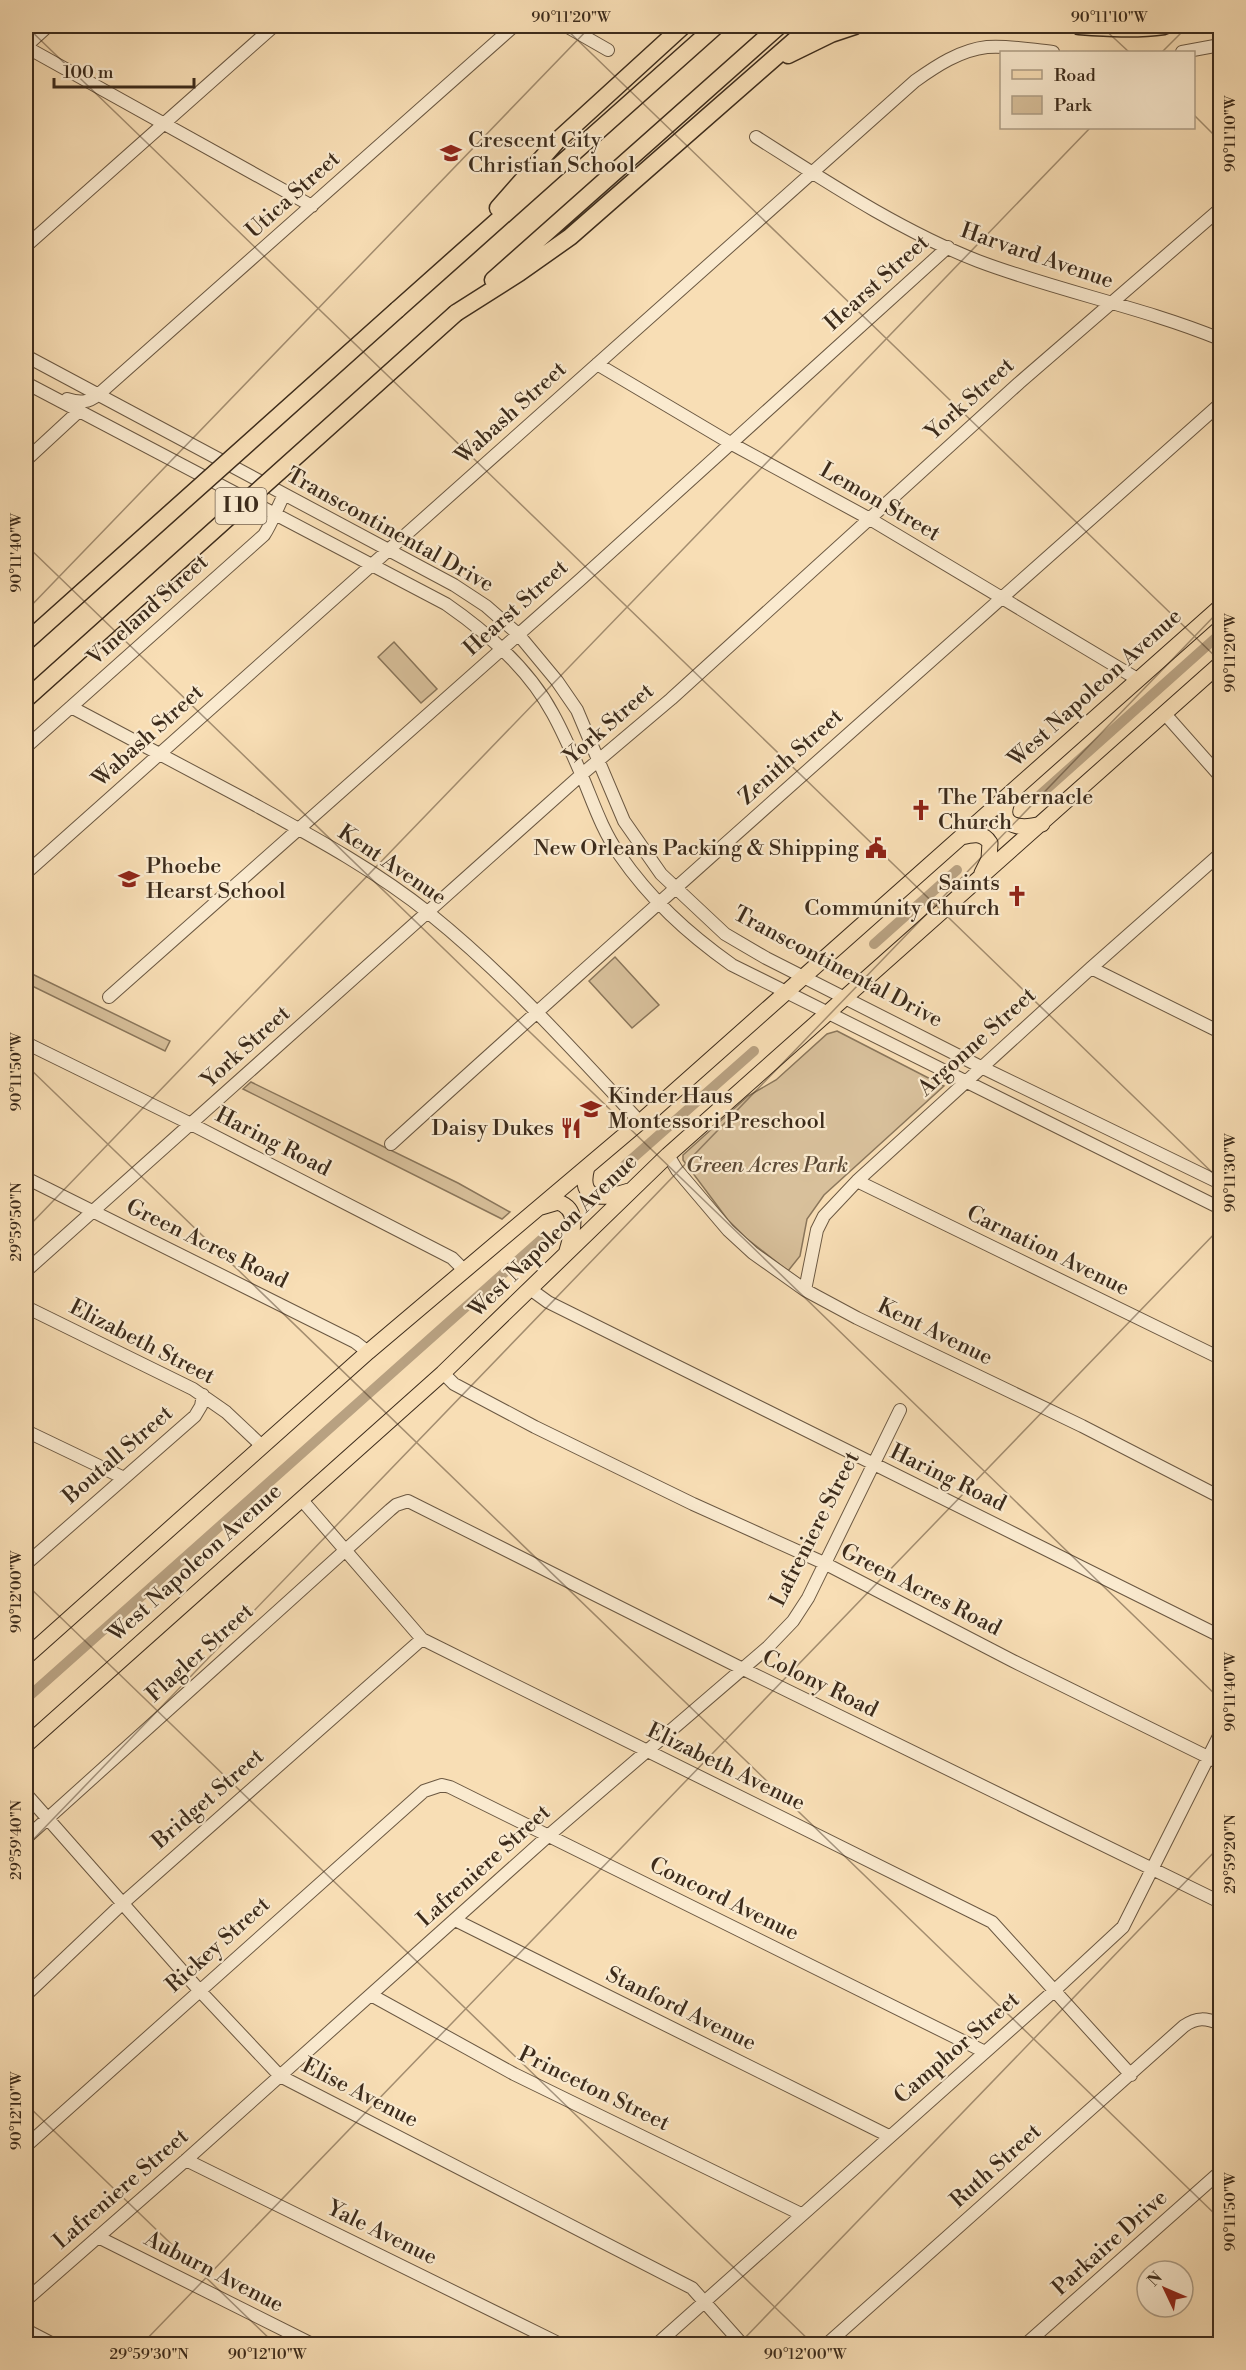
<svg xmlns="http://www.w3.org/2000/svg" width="1246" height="2370" viewBox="0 0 1246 2370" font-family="'Libre Bodoni',serif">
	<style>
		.green { fill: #d8c09b; stroke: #8a765b; stroke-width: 1.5 }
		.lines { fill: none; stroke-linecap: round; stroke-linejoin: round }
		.canal { stroke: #b8a181; stroke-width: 10 }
		.minor-casing { stroke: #6b5842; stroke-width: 14 }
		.major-casing { stroke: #3c2b1b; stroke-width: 17 }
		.highway-casing { stroke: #3c2b1b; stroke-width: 19 }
		.minor { stroke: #faeacf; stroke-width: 12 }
		.major { stroke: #f8deb5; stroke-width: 15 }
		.highway { stroke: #f8deb5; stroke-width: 16 }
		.highway-bridge-casing { stroke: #3c2b1b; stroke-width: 19; stroke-linecap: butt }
		.highway-bridge { stroke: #f8deb5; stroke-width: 16 }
		.ticks { fill: none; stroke: #3c2b1b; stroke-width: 1.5; stroke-opacity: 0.45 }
		.labels { text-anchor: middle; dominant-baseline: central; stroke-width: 4.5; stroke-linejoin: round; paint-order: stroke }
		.shield { fill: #faeacf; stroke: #756451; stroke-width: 1.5 }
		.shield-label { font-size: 21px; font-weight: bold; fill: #3c2b1b }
		.poi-label { font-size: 22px; fill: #3c2b1b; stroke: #faeacf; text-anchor: start }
		.street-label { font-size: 22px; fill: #3c2b1b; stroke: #faeacf }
		.park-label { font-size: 22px; font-style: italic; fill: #5b4935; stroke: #faeacf }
		.neatline { fill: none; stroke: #3c2b1b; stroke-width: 2 }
		.ticks-label { font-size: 15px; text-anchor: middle; fill: #3c2b1b }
	</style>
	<rect width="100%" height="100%" fill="#f8deb5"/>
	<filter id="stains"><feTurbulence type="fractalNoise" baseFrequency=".00333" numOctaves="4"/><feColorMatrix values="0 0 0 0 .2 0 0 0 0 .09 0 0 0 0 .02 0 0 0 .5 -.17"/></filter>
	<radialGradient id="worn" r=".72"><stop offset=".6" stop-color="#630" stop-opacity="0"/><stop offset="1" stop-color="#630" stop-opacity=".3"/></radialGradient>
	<path class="green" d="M394,642l43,47 -16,14 -43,-46z
		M615,957l44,48 -27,23 -43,-47z
		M26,971l144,70 -5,10 -139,-68z
		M837,1031l107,55 -120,109 -17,24 -7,37 -12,15 -42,-33 -18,-18 -45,-60v-5l65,-59 28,-16 51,-46z
		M251,1082l207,101 52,29 -8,7 -259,-130z"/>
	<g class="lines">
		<path class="canal" d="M1041,794l179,-160
			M874,944l83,-74
			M625,1165l129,-114
			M26,1699l516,-460"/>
		<defs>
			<path id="minor" d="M566,26l42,24
				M26,46l22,-20
				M26,47l286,159
				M1182,52l38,-7
				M756,137c71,45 143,93 222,124 79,30 164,46 242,78
				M26,246l248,-220
				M26,356l428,229 32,21 32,28 39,47 20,29 47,111 37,53 64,60 41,24 215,109 239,116
				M597,364l135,80 138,75 269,161
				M26,383l420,221c42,29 83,65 107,110 11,20 20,41 29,62 11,26 20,54 37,78 31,45 68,79 113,111l488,243
				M67,399c13,4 21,4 32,-5l415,-368
				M26,460l53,-49
				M71,707c59,31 118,63 177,94 62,34 126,68 182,113 77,62 143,136 210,208
				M1165,714l55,62
				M26,747l238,-212c8,-12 13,-27 20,-40
				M26,873l889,-792c21,-15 45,-31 72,-34 21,-2 45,3 66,5
				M1091,968l129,64
				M109,997l472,-418 367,-332
				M26,1043l165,81 261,134 12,12
				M391,1144c274,-249 553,-494 829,-740
				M668,1155l9,15 51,60 25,23 52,37 52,28 225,108 138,71
				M26,1178l329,164 13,10
				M857,1181l363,177
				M26,1271l555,-496 90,-76 348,-316 201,-174
				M530,1289l18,13 672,334
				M805,1290l12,-60 7,-14 33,-35 234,-213 129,-114
				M26,1307l167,82 33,23 36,34
				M443,1373l11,11 81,43 158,77 131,59 189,98 207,102
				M26,1431l98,47
				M301,1499l121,140 570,283 139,153
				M26,1564l169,-148 6,-10 2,-11
				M26,1794l173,196 81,86 412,212 50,56
				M26,1838l364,-328 6,-5 12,-4 335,168 477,233
				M455,1920l434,216
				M26,1995l97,-92 299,-264
				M371,1995l143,79 287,140
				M26,2146l398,-355 18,-6 8,2 535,265
				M186,2160l374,184
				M98,2237l214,107
				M26,2300l160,-140 362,-324 220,-189 25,-26 15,-23 92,-188
				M26,2330l27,14
				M657,2344l398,-354 68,-63 97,-193
				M827,2344l357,-318c13,-9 22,-8 36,-2
				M1026,2344l194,-172"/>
			<path id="major" d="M1011,794c-17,30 4,37 31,30
				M961,837c12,-3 22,-5 29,6l-1,16 -7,14
				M587,1167c-10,36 17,32 42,24
				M541,1207l17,-5c23,8 14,31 9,49
				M26,1657l342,-305 272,-230 580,-515
				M26,1745l417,-372 225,-218 552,-491"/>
			<path id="highway" d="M1079,26c28,2 57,4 85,0
				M788,55l43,-21 24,-8
				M498,208l60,-68 125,-114
				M493,280l286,-254
				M397,310l319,-284
				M456,313l63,-40 51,-36 241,-211"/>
		</defs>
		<use href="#minor" class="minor-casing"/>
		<use href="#major" class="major-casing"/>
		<use href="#highway" class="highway-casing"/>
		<use href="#minor" class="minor"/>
		<use href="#major" class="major"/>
		<use href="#highway" class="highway"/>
		<defs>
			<path id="highway-bridge" d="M26,642l371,-332
				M26,699l430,-386"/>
		</defs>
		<use href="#highway-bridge" class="highway-bridge-casing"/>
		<use href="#highway-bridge" class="highway-bridge"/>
	</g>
	<path class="ticks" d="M26,26l1194,1154M563,26l657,635M1101,26l28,26M1162,52l26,-26M1194,115l26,26M26,545l1194,1154M26,611l565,-585M26,1065l1194,1154M26,1229l1064,-1101M26,1584l787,760M26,1847l1194,-1237M26,2104l249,240M142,2344l1078,-1116M739,2344l481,-498"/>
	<defs>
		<symbol id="school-bare" viewBox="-9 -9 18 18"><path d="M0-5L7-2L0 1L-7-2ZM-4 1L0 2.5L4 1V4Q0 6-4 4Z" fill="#8f2418" stroke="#faeacf" stroke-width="2.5" paint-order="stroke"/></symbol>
		<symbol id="church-bare" viewBox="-9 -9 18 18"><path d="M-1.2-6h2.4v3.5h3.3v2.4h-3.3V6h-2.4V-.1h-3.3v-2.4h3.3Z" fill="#8f2418" stroke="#faeacf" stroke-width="2.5" paint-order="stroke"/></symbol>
		<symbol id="civic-bare" viewBox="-9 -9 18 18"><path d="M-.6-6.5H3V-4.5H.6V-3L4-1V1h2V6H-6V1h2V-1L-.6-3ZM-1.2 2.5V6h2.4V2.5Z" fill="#8f2418" stroke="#faeacf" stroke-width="2.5" paint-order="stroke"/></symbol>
		<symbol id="restaurant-bare" viewBox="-9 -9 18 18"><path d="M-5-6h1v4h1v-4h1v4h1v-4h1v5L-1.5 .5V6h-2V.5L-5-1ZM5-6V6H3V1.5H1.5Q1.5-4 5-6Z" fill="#8f2418" stroke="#faeacf" stroke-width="2.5" paint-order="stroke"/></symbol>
	</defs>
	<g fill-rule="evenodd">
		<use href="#school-bare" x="436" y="138" width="30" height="30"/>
		<use href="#church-bare" x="906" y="795" width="30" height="30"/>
		<use href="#civic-bare" x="861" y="833" width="30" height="30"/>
		<use href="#school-bare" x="114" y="864" width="30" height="30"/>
		<use href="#church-bare" x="1002" y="881" width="30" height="30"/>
		<use href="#school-bare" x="576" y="1094" width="30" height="30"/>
		<use href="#restaurant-bare" x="556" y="1113" width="30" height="30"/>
	</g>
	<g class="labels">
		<rect class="shield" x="215.5" y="488" width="51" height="36" rx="4.5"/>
		<g class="shield-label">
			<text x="241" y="506">I 10</text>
		</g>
		<g class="poi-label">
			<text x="468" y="140">Crescent City<tspan x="468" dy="25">Christian School</tspan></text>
			<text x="938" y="797">The Tabernacle<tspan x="938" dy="25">Church</tspan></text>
			<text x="859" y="848" text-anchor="end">New Orleans Packing &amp; Shipping</text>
			<text x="146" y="866">Phoebe<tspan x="146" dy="25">Hearst School</tspan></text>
			<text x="1000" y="883" text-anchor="end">Saints<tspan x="1000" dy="25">Community Church</tspan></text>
			<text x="608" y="1096">Kinder Haus<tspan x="608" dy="25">Montessori Preschool</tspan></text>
			<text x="554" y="1128" text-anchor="end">Daisy Dukes</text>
		</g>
		<g class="street-label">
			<text transform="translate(293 195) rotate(-42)">Utica Street</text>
			<text transform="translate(1037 256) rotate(19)">Harvard Avenue</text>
			<text transform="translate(877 283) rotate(-42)">Hearst Street</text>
			<text transform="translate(970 399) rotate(-42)">York Street</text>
			<text transform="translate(511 413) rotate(-42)">Wabash Street</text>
			<text transform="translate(880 502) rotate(30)">Lemon Street</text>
			<text transform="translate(390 530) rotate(29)">Transcontinental Drive</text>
			<text transform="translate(516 608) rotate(-42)">Hearst Street</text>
			<text transform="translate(148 610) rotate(-42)">Vineland Street</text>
			<text transform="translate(1095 688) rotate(-42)">West Napoleon Avenue</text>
			<text transform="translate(609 724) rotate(-41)">York Street</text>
			<text transform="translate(148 736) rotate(-42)">Wabash Street</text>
			<text transform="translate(791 757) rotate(-42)">Zenith Street</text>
			<text transform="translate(392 865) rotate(34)">Kent Avenue</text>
			<text transform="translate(838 967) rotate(28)">Transcontinental Drive</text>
			<text transform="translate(977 1042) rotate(-42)">Argonne Street</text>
			<text transform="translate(246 1047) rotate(-42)">York Street</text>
			<text transform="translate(273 1142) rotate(27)">Haring Road</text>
			<text transform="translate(553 1236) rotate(-44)">West Napoleon Avenue</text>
			<text transform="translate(207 1244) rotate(26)">Green Acres Road</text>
			<text transform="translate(1048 1251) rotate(26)">Carnation Avenue</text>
			<text transform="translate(935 1332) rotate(26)">Kent Avenue</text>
			<text transform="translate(142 1342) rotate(27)">Elizabeth Street</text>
			<text transform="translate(118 1455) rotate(-41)">Boutall Street</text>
			<text transform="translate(948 1478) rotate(26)">Haring Road</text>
			<text transform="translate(815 1529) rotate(-63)">Lafreniere Street</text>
			<text transform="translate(195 1563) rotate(-42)">West Napoleon Avenue</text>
			<text transform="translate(921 1590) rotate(27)">Green Acres Road</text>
			<text transform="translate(200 1653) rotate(-42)">Flagler Street</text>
			<text transform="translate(820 1684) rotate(26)">Colony Road</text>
			<text transform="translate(726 1767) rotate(26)">Elizabeth Avenue</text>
			<text transform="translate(208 1799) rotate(-41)">Bridget Street</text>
			<text transform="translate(484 1866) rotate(-42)">Lafreniere Street</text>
			<text transform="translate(724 1899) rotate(26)">Concord Avenue</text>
			<text transform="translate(218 1945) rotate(-42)">Rickey Street</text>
			<text transform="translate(681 2009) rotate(26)">Stanford Avenue</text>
			<text transform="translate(957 2048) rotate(-41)">Camphor Street</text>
			<text transform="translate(594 2089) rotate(26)">Princeton Street</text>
			<text transform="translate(360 2093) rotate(27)">Elise Avenue</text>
			<text transform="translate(996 2166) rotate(-42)">Ruth Street</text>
			<text transform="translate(121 2189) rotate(-41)">Lafreniere Street</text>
			<text transform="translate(382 2233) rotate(26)">Yale Avenue</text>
			<text transform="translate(1110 2243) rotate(-42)">Parkaire Drive</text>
			<text transform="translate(214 2272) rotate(27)">Auburn Avenue</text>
		</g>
		<g class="park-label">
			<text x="767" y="1165">Green Acres Park</text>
		</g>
	</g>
	<rect width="1246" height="2370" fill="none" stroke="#f8deb5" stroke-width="66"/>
	<rect x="1000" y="51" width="195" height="78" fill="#faeacf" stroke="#ae9e87" stroke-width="1.5"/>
	<rect x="1012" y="70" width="30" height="9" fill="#f8deb5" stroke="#ae9e87" stroke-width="1.5"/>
	<text x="1054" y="81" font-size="18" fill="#3c2b1b">Road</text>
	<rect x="1012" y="96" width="30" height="18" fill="#d8c09b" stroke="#ae9e87" stroke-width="1.5"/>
	<text x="1054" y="111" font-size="18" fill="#3c2b1b">Park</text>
	<g transform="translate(1165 2289) rotate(314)"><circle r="28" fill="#faeacf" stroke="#ae9e87" stroke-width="1.5"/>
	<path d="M0-4.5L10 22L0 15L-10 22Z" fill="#8f2418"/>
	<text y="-9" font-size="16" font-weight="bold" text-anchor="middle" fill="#3c2b1b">N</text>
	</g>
	<path d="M54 78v9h140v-9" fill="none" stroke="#3c2b1b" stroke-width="3"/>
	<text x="63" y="78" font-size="18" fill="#3c2b1b" stroke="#faeacf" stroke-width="4.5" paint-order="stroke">100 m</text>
	<rect x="33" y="33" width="1180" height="2304" class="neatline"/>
	<g class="ticks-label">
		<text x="571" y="22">90°11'20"W</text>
		<text x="1109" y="22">90°11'10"W</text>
		<text transform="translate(1230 134) rotate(-90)" y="5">90°11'10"W</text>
		<text transform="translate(16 553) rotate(-90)" y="5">90°11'40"W</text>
		<text transform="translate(1230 653) rotate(-90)" y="5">90°11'20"W</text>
		<text transform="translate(16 1072) rotate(-90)" y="5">90°11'50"W</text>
		<text transform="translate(1230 1173) rotate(-90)" y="5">90°11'30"W</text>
		<text transform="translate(16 1222) rotate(-90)" y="5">29°59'50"N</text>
		<text transform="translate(16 1592) rotate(-90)" y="5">90°12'00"W</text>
		<text transform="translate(1230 1692) rotate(-90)" y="5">90°11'40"W</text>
		<text transform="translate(16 1840) rotate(-90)" y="5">29°59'40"N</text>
		<text transform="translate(1230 1854) rotate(-90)" y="5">29°59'20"N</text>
		<text transform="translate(16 2111) rotate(-90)" y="5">90°12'10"W</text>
		<text transform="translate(1230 2212) rotate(-90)" y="5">90°11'50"W</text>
		<text x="149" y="2359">29°59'30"N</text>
		<text x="267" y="2359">90°12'10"W</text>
		<text x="805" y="2359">90°12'00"W</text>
	</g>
	<rect width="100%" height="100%" filter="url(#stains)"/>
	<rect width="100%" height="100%" fill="url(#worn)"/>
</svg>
